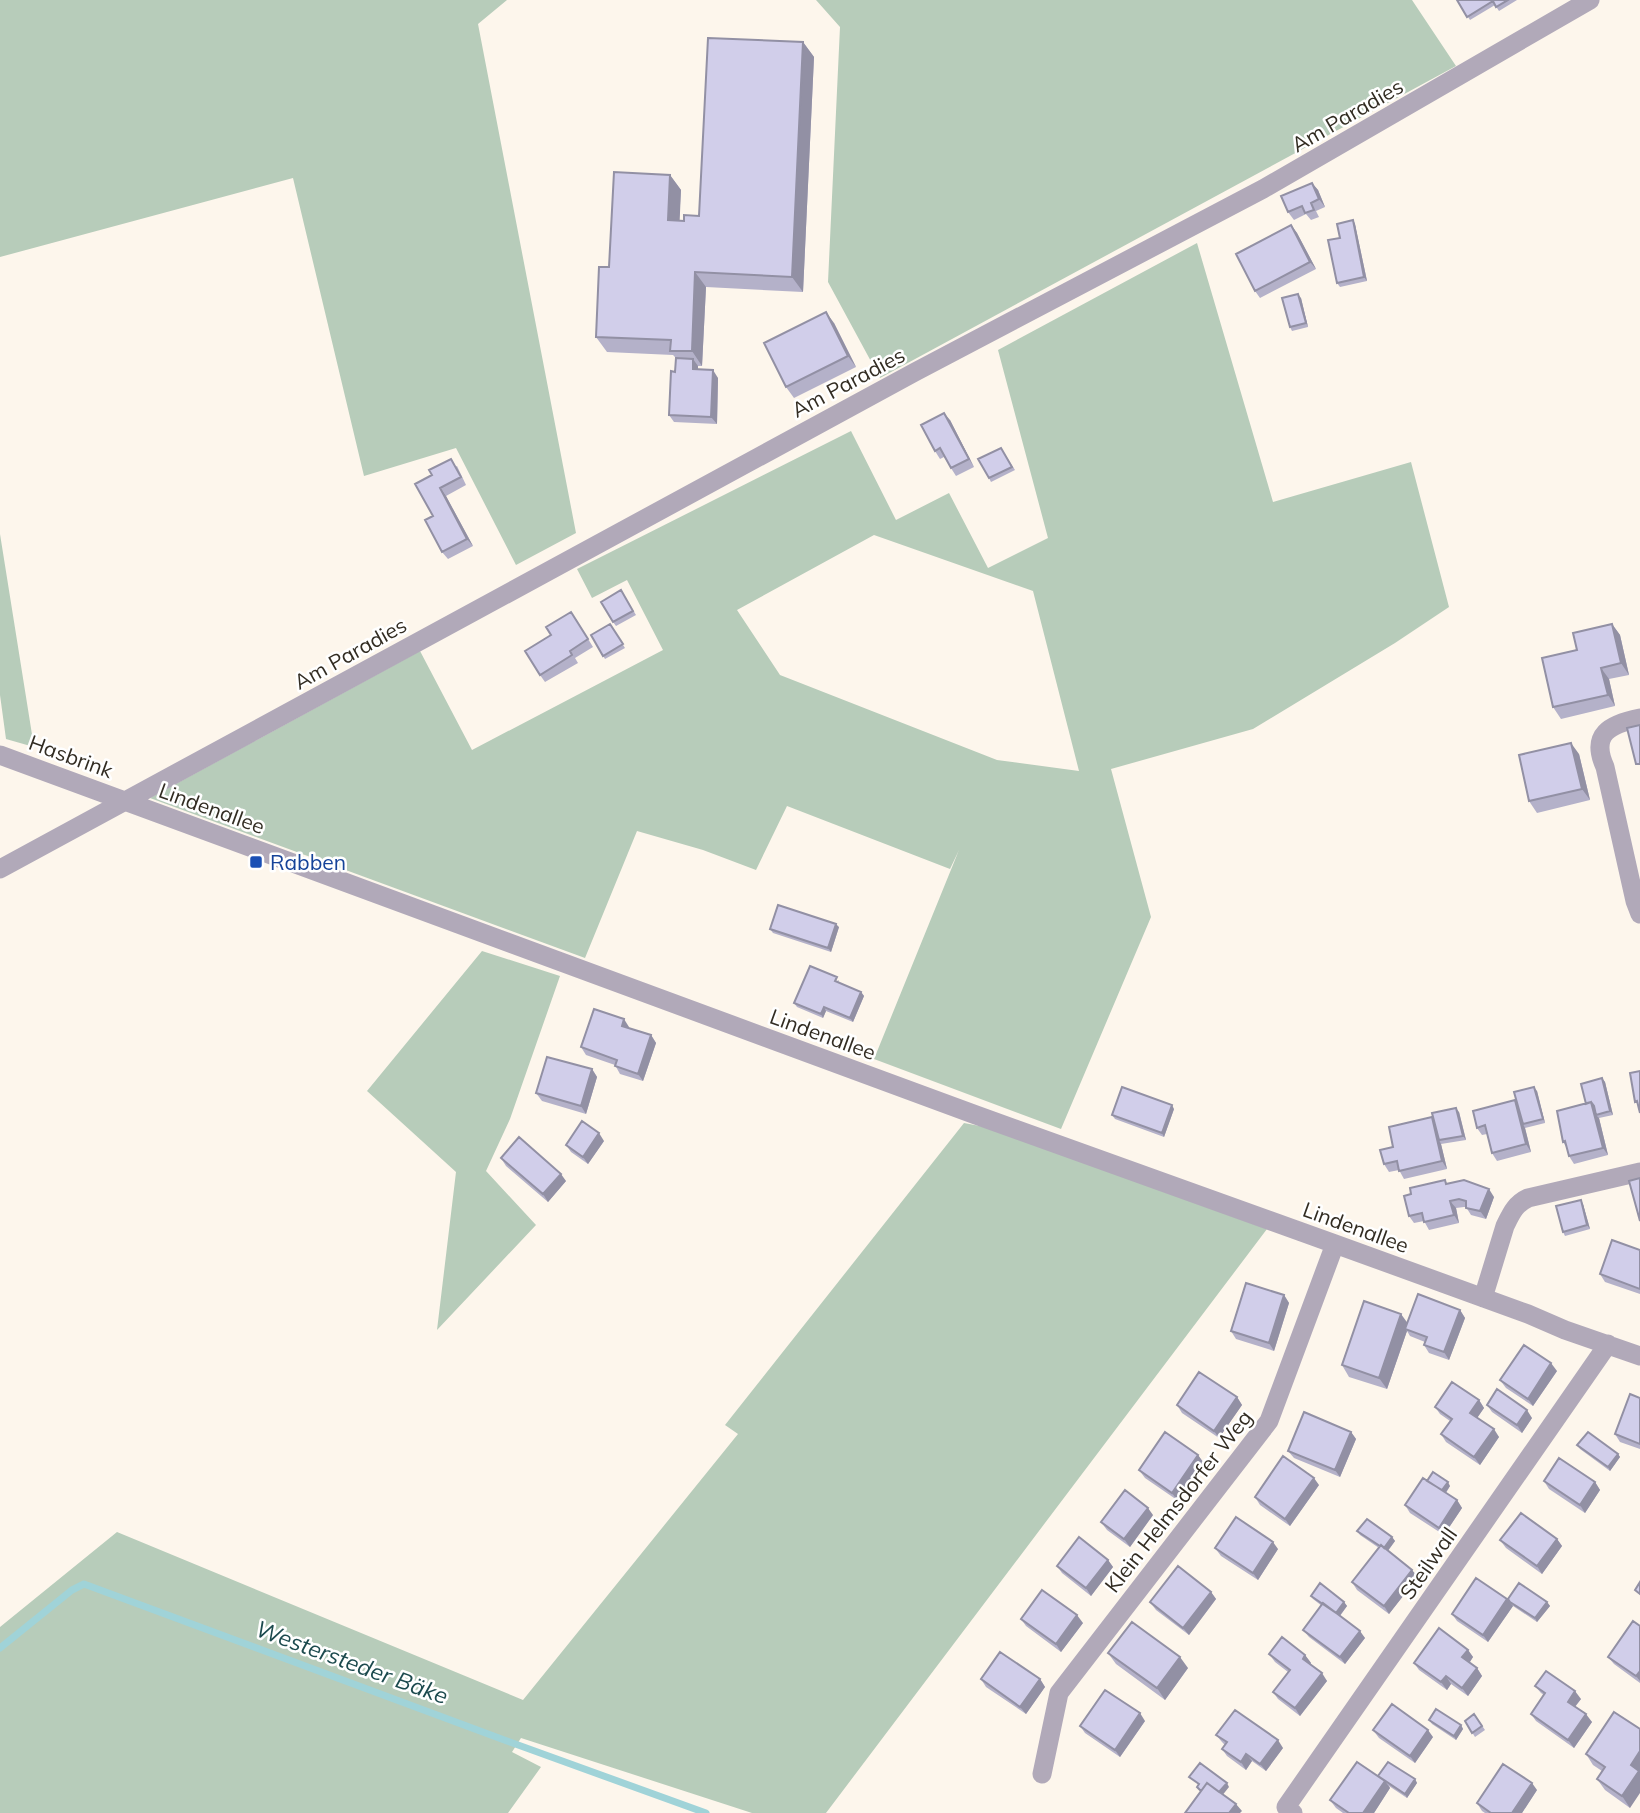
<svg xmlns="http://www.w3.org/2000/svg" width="1640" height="1813" viewBox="0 0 1640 1813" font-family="Mulish,sans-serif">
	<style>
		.green { fill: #b7ccba; fill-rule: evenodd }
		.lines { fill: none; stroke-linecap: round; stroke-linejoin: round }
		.stream { stroke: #a0d3d8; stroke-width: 7 }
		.minor { stroke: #b1a9b9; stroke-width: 19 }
		.wall { fill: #b4b1c9 }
		.shaded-wall { fill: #9290a4 }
		.building { fill: #d1ceea; stroke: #9290a4; stroke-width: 2 }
		.transit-dot { fill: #1a4fb4; stroke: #fff; stroke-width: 2.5 }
		.labels { text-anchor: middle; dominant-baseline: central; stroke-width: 5; stroke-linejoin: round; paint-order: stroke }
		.street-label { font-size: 21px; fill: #322c22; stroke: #fff }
		.transit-label { font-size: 21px; fill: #164399; stroke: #fff; text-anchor: start }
		.water-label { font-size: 23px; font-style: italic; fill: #1c4a4e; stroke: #fff }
	</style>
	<rect width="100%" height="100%" fill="#fdf6ec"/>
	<path class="green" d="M0,0h507l-29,24 98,509 -60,32 -60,-117 -92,28 -71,-298 -293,79z
		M816,0h596l44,66 -576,312 -52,-96 12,-255z
		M1197,243l76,259 138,-40 38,145 -54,36 -142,86 -142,40 40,148 -90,212 -187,-70 85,-209 -9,19 -163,-63 -31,64 -53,-20 -66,-19 -52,127 -435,-160 270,-147 52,99 191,-100 -36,-70 -35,18 -15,-29 274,-138 45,89 53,-27 39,75 60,-30 -50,-188zM874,535l159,56 46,180 -82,-11 -217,-85 -43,-65z
		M0,534l34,213 -28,-8 -6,-44z
		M482,951l78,25 -50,143 -24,52 50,54 -99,105 19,-158 -89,-81z
		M964,1123l21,4 282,102 -441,584h-74l-231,-75 -9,14 29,15 -33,46h-508v-186l117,-95 406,168 215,-266 -13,-9z"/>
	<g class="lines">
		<path class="stream" d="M0,1648l72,-58 12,-6 423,157 199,72"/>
		<path class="minor" d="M1640,718c-30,6 -50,16 -35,49l30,134 5,13
			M0,755l976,360 359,129 193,70 37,16 75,26
			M0,869l915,-497 348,-183 327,-189
			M1483,1298l22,-72c6,-12 10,-22 23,-28l112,-26
			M1042,1774l17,-81 210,-272 66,-177
			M1293,1813l-7,-6 322,-463"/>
	</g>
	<path class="wall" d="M1457,0h60l-18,11 -4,-6 -25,15z
		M803,42l11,15 -11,235 -97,-5 -4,79h-4v3l20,9 -1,46 -43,-2 -5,-7 6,-43 1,-14 -3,-3 -66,-3 -11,-15 13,-70 61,-92 11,15 -2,30 5,1 15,-5z
		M1312,183l6,7 7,17 -9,4 3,6 -8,3 -5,-6 -12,6 -6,-8z
		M1353,220l2,4 12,57 -27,6 -3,-4 3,-45z
		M1291,225l6,8 19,36 -56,29 -5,-7z
		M1301,298l7,29 -16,4 -2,-4z
		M834,323l22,44 -62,31 -8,-11z
		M950,420l24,47 -18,9 -12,-19 -4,2 -5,-8z
		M1001,448l14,22 -24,12 -2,-4z
		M457,466l9,19 -20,11 27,50 -25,13 -6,-7 -9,-36 -18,-32z
		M621,590l15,25 -20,11 -3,-4z
		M576,619l17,28 -18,11 3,5 -33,19 -5,-7z
		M610,624l15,24 -20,11 -14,-24z
		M1612,624l8,11 9,40 -20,4 6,27 -54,13 -8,-12 24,-57z
		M1579,754l11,46 -53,13 -8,-12z
		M839,927l-8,25 -58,-19 -3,-4z
		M839,980l-1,3 23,9 3,4 -11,26 -27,-11 -3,7 -26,-11 -3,-4z
		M629,1027v1l22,7 5,8 -13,38 -23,-7 -5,-9 -29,-10 -5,-8z
		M592,1069l5,8 -11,37 -44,-13 -6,-8z
		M1602,1078l3,4 8,33 -14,3 9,37 -34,9 -5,-8 -2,-8 -4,-6z
		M1537,1091l8,32 -20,5 6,24 -34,9 -5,-8 -5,-19 -5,1 -5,-7 38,-28 2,4z
		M1174,1109l-10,28 -49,-18 -3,-4z
		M1459,1112l7,28 -25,4 6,25 -43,10 -5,-9 -10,2 -5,-8 9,-17 41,-26z
		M604,1141l-16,23 -17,-12 -5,-7z
		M501,1158l65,23 -18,21 -42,-36z
		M1448,1184l46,13 -8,22 -15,-4 -5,-8h-2l-8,1 3,15 -30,7 -5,-9 -10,2 -5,-7z
		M1583,1204l7,25 -25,7 -2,-4z
		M1640,1250v44l-35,-12 -5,-8z
		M1284,1295l5,8 -15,48 -38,-12 -5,-8z
		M1460,1310l5,8 -16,42 -20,-7 -5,-8 1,-3 -15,-6 -3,-5 -20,58 -38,-12 -7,-12 65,-42z
		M1557,1371l-24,35 -27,-18 -6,-8z
		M1237,1397l5,8 -23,33 -37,-25 -5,-8z
		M1640,1398v51l-20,-7 -5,-8z
		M1479,1400l5,8 -7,10 22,19 -19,28 -34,-23 -5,-8 9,-13 -10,-7 -5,-7z
		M1487,1405l45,13 -10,15 -30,-21z
		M1351,1432l5,7 -16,38 -46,-19 -6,-7z
		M1577,1445l41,9 2,3 -10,14 -30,-22z
		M1198,1455l5,7 -26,38 -32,-22 -6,-8z
		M1427,1481l23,5 -4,7 11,7 5,8 -18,27 -34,-22 -5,-8z
		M1544,1481l51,1 5,8 -15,23 -36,-24z
		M1319,1485l-29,41 -30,-21 -5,-8z
		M1153,1515l-23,32 -23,-17 -6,-8z
		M1357,1531l35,6 3,4 -7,10 30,26 -29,37 -32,-24 -5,-8 27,-34 -19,-13z
		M1557,1539l5,7 -20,28 -36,-26 -6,-8z
		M1215,1548l63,1 -20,31 -37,-24z
		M1108,1560l5,7 -22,29 -29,-23 -5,-7z
		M1211,1592l5,7 -27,36 -33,-25 -6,-8z
		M1311,1596l33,6 3,4 -7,10 25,22 -20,26 -36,-27 -6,-7 19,-24 -9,-7z
		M1508,1599l39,3 3,4 -13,16 -24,-16 -25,36 -31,-21 -5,-7z
		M1021,1619l62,4 -22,29 -35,-26z
		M1640,1626v57l-26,-19 -6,-7z
		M1468,1650l5,7 -4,6 8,5 5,8 -14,20 -17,-12 -4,6 -28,-20 -5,-7z
		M1108,1653l80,15 -23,32 -49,-36z
		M1269,1654l36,1 6,8 -1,1 17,17 -27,35 -22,-17 -5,-7 15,-20 -13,-10z
		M981,1679h59l5,8 -19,27 -40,-27z
		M1535,1686l46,13 -6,8 17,15 -18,26 -38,-27 -5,-7 13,-19 -3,-2z
		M1474,1714l11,16 -10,7 -10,-16z
		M1429,1720l32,5 2,4 -7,11 -24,-16z
		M1145,1721l-25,36 -35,-24 -5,-7z
		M1640,1729l-10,79 -25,-18 -8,-11 5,-8 -9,-6 -7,-11z
		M1373,1730l60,7 -18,26 -36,-25z
		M1216,1735l67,13 -17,23 -14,-10 -6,9 -19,-14 -5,-7 3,-4 -3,-3z
		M1378,1776l37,3 2,4 -10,15 -18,-12 1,2 -16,25h-31l-7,-5 -6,-8z
		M1537,1790l-15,23h-37l-3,-2 -5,-8z"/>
	<path class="shaded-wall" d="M803,42l11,15 -11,235 -11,-15z
		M670,175l11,15 -2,45 -11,-15z
		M1312,183l6,7 7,17 -6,-8z
		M1353,220l2,4 12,57 -3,-4z
		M1291,225l6,8 19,36 -6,-7z
		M695,272l11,15 -4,79 -10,-15z
		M1298,294l3,4 7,29 -2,-4z
		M826,312l8,11 22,44 -8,-11z
		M693,359l5,7v10l-5,-7z
		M713,370l5,8 -1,46 -6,-7z
		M944,413l6,7 24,47 -5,-8z
		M440,488l6,8 27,50 -6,-7z
		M1612,624l8,11 9,40 -8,-12z
		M1601,668l8,11 6,27 -7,-11z
		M1571,743l8,11 11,46 -8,-11z
		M836,924l3,3 -8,25 -3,-4z
		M861,992l3,4 -11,26 -3,-4z
		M824,1007l2,4 -3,7 -2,-4z
		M624,1019l5,8 -2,7 -5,-8z
		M651,1035l5,8 -13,38 -5,-7z
		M592,1069l5,8 -11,37 -5,-8z
		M1602,1078l3,4 8,33 -3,-4z
		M1534,1087l3,4 8,32 -2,-4z
		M1515,1100l5,8 3,16 2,4 6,24 -5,-8z
		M1591,1102l6,8 -1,5 3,3 9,37 -5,-7z
		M1172,1105l2,4 -10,28 -2,-4z
		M1456,1108l3,4 7,28 -3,-4z
		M1432,1117l5,8 2,15 2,4 6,25 -5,-8z
		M599,1133l5,8 -16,23 -5,-7z
		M561,1174l5,7 -18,21 -5,-8z
		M1489,1189l5,8 -8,22 -6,-8z
		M1581,1200l2,4 7,25 -3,-4z
		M1450,1201l6,7 3,15 -5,-8z
		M1284,1295l5,8 -15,48 -5,-8z
		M1460,1310l5,8 -16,42 -5,-8z
		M1401,1314l8,11 -4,4 2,2 -20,58 -8,-11z
		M1551,1363l6,8 -24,35 -5,-7z
		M1237,1397l5,8 -23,33 -5,-7z
		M1479,1400l5,8 -9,13 -5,-8z
		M1527,1410l5,8 -10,15 -5,-8z
		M1494,1429l5,8 -19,28 -6,-8z
		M1351,1432l5,7 -16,38 -5,-7z
		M1618,1454l2,3 -10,14 -2,-4z
		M1198,1455l5,7 -26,38 -5,-7z
		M1314,1478l5,7 -29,41 -5,-7z
		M1448,1482l2,4 -6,9 -2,-4z
		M1595,1482l5,8 -15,23 -5,-8z
		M1457,1500l5,8 -18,27 -5,-7z
		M1148,1508l5,7 -23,32 -6,-8z
		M1392,1537l3,4 -9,12 -3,-4z
		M1557,1539l5,7 -20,28 -5,-8z
		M1273,1542l5,7 -20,31 -5,-7z
		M1108,1560l5,7 -22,29 -5,-8z
		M1412,1570l6,7 -29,37 -5,-8z
		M1211,1592l5,7 -27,36 -6,-7z
		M1507,1599l6,7 -25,36 -5,-7z
		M1344,1602l3,4 -9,12 -3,-4z
		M1547,1602l3,4 -13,16 -2,-4z
		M1077,1615l6,8 -22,29 -5,-8z
		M1360,1631l5,7 -20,26 -5,-7z
		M1468,1650l5,7 -5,8 -6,-8z
		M1305,1655l6,8 -3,4 -5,-8z
		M1180,1657l8,11 -23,32 -8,-12z
		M1477,1668l5,8 -14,20 -6,-8z
		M1640,1671v10l-4,-5z
		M1322,1673l5,8 -27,35 -5,-8z
		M1446,1676l5,8 -4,6 -6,-8z
		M1040,1679l5,8 -19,27 -6,-7z
		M1575,1691l6,8 -8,10 -5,-7z
		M1140,1713l5,8 -25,36 -5,-7z
		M1586,1714l6,8 -18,26 -6,-8z
		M1461,1725l2,4 -7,11 -2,-4z
		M1428,1730l5,7 -18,26 -5,-7z
		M1278,1740l5,8 -17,23 -6,-7z
		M1640,1751v42l-10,15 -8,-12 9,-31z
		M1246,1754l6,7 -6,9 -5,-8z
		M1415,1779l2,4 -10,15 -2,-4z
		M1385,1781l5,7 -16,25h-11z
		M1227,1783l2,4 -8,10 -3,-4z
		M1532,1783l5,7 -15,23h-10z
		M1236,1804l6,7 -2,2h-11z"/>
	<path class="building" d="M1457,0h51l-12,7 -3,-6 -26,16z
		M708,38l95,4 -11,235 -97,-5 -3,79h-22l1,-11 -75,-3 3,-70h10l5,-95 56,3 -2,45 16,1v-6l15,1z
		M1312,183l7,16 -8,4 3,7 -9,3 -3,-7 -14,6 -7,-16z
		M1353,220l11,57 -27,6 -9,-43 12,-2 -3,-14z
		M1291,225l19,37 -55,29 -19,-37z
		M1298,294l8,29 -16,4 -8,-29z
		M826,312l22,44 -62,31 -22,-44z
		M676,358l17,1v10l20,1 -2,47 -42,-2 2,-44 4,1z
		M944,413l25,46 -18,9 -11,-20 -5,3 -14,-26z
		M1001,448l11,19 -23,11 -11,-19z
		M451,459l10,18 -21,11 27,51 -25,13 -17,-32 8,-4 -18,-32 17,-9 -3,-5z
		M621,590l12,21 -20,11 -12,-20z
		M571,612l17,27 -18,12 2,4 -32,20 -15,-24 26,-16 -5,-8z
		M610,624l13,20 -20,12 -12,-21z
		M1612,624l9,39 -20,5 7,27 -55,12 -11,-49 35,-8 -4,-17z
		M1640,725v39h-4l-9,-36z
		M1571,743l11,46 -53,12 -10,-46z
		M778,905l58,19 -8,24 -58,-19z
		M810,966l27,11 -2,4 26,11 -11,26 -26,-11 -3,7 -27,-11z
		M594,1009l30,10 -2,7 29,9 -13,39 -23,-8 2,-6 -36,-13z
		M547,1057l45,12 -11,37 -45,-13z
		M1640,1071v42l-3,-12 -2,1 -5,-29z
		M1602,1078l8,33 -14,4 -2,-9 -3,-4 -5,2 -5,-20z
		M1122,1087l50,18 -10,28 -50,-18z
		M1534,1087l9,32 -20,5 -9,-32z
		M1515,1100l11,44 -34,9 -7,-28 -8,3 -4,-17z
		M1591,1102l12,46 -34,8 -4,-15 -2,1 -6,-31z
		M1456,1108l7,28 -24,4 -7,-27z
		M1432,1117l10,44 -43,10 -2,-10 -13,3 -4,-14 13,-3 -4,-20z
		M582,1121l17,12 -16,24 -17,-12z
		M519,1137l42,37 -18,20 -42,-36z
		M1640,1178v43l-11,-40z
		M1445,1180l1,4 18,-4 25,9 -9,22 -14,-3v-7l-7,-2 -9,2 4,14 -30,7 -2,-9 -13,3 -5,-20 7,-2 -1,-6z
		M1581,1200l6,25 -24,7 -7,-26z
		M1612,1240l28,10v39l-40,-15z
		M1246,1283l38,12 -15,48 -38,-12z
		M1418,1294l42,16 -16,42 -20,-7 3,-8 -22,-8z
		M1364,1301l37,13 -22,64 -37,-13z
		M1524,1345l27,18 -23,36 -28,-19z
		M1199,1372l38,25 -23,34 -37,-26z
		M1452,1382l27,18 -9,13 24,16 -20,28 -33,-23 11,-15 -17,-12z
		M1497,1389l30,21 -10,15 -30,-20z
		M1630,1394l10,4v46l-25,-10z
		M1304,1412l47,20 -16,38 -47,-19z
		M1165,1432l33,23 -26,38 -33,-23z
		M1588,1432l30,22 -10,13 -31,-22z
		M1283,1456l31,22 -29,41 -30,-22z
		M1559,1458l36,24 -15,23 -36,-24z
		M1433,1472l15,10 -6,8 -15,-9z
		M1423,1478l34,22 -18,28 -34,-23z
		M1125,1490l23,18 -24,31 -23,-17z
		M1521,1513l36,26 -20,27 -37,-26z
		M1236,1517l37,25 -20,31 -38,-25z
		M1367,1519l25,18 -8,11 -3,-3 -1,1 -23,-15z
		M1079,1537l29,23 -22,28 -29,-22z
		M1381,1545l31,25 -28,36 -32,-24z
		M1178,1566l33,26 -28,36 -33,-26z
		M1476,1578l31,21 -24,36 -31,-21z
		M1640,1582v12l-5,-4z
		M1320,1583l24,19 -8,11 -25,-17z
		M1519,1583l28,19 -12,16 -25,-16 -2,-3z
		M1042,1590l35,25 -21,29 -35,-25z
		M1323,1603l37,28 -20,26 -37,-27z
		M1633,1621l7,5v45l-4,5 -28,-19z
		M1132,1622l48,35 -23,31 -49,-35z
		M1439,1628l29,22 -6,7 15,11 -15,20 -16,-12 -5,6 -27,-19z
		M1282,1637l23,18 -2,4 19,14 -27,35 -22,-16 17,-22 -21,-16z
		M1000,1652l40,27 -20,28 -39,-28z
		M1546,1671l29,20 -7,11 18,12 -18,26 -37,-26 14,-21 -10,-7z
		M1105,1690l35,23 -25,37 -35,-24z
		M1392,1704l36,26 -18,26 -37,-26z
		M1436,1709l25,16 -7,11 -25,-16z
		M1235,1710l43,30 -18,24 -14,-10 -5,8 -19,-13 5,-7 -11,-7z
		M1614,1712l26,17v22l-9,14 8,6 -17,25 -25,-17 8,-12 -19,-13z
		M1474,1714l8,12 -10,7 -7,-12z
		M1357,1762l28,19 -22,32h-14l-19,-13z
		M1388,1762l27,17 -10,15 -27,-18z
		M1200,1763l27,20 -8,9 -12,-9 -6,8 -4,-4 2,-3 -10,-7z
		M1503,1764l29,19 -20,30h-21l-14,-10z
		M1207,1783l29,21 -7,9h-44z"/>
	<rect class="transit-dot" x="249" y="855" width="14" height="14" rx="3.5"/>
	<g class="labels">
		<g class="street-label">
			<text transform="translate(1347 115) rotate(-30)">Am Paradies</text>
			<text transform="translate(848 382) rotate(-28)">Am Paradies</text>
			<text transform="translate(350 653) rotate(-29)">Am Paradies</text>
			<text transform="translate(71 756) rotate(20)">Hasbrink</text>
			<text transform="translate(212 808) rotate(20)">Lindenallee</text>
			<text transform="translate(823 1034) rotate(20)">Lindenallee</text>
			<text transform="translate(1356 1227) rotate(20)">Lindenallee</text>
			<text transform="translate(1178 1501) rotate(-52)">Klein Helmsdorfer Weg</text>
			<text transform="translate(1428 1563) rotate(-55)">Steilwall</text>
		</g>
		<g class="transit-label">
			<text x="270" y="862">Rabben</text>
		</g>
		<g class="water-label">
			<text transform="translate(352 1662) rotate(20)">Westersteder Bäke</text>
		</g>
	</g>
</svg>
